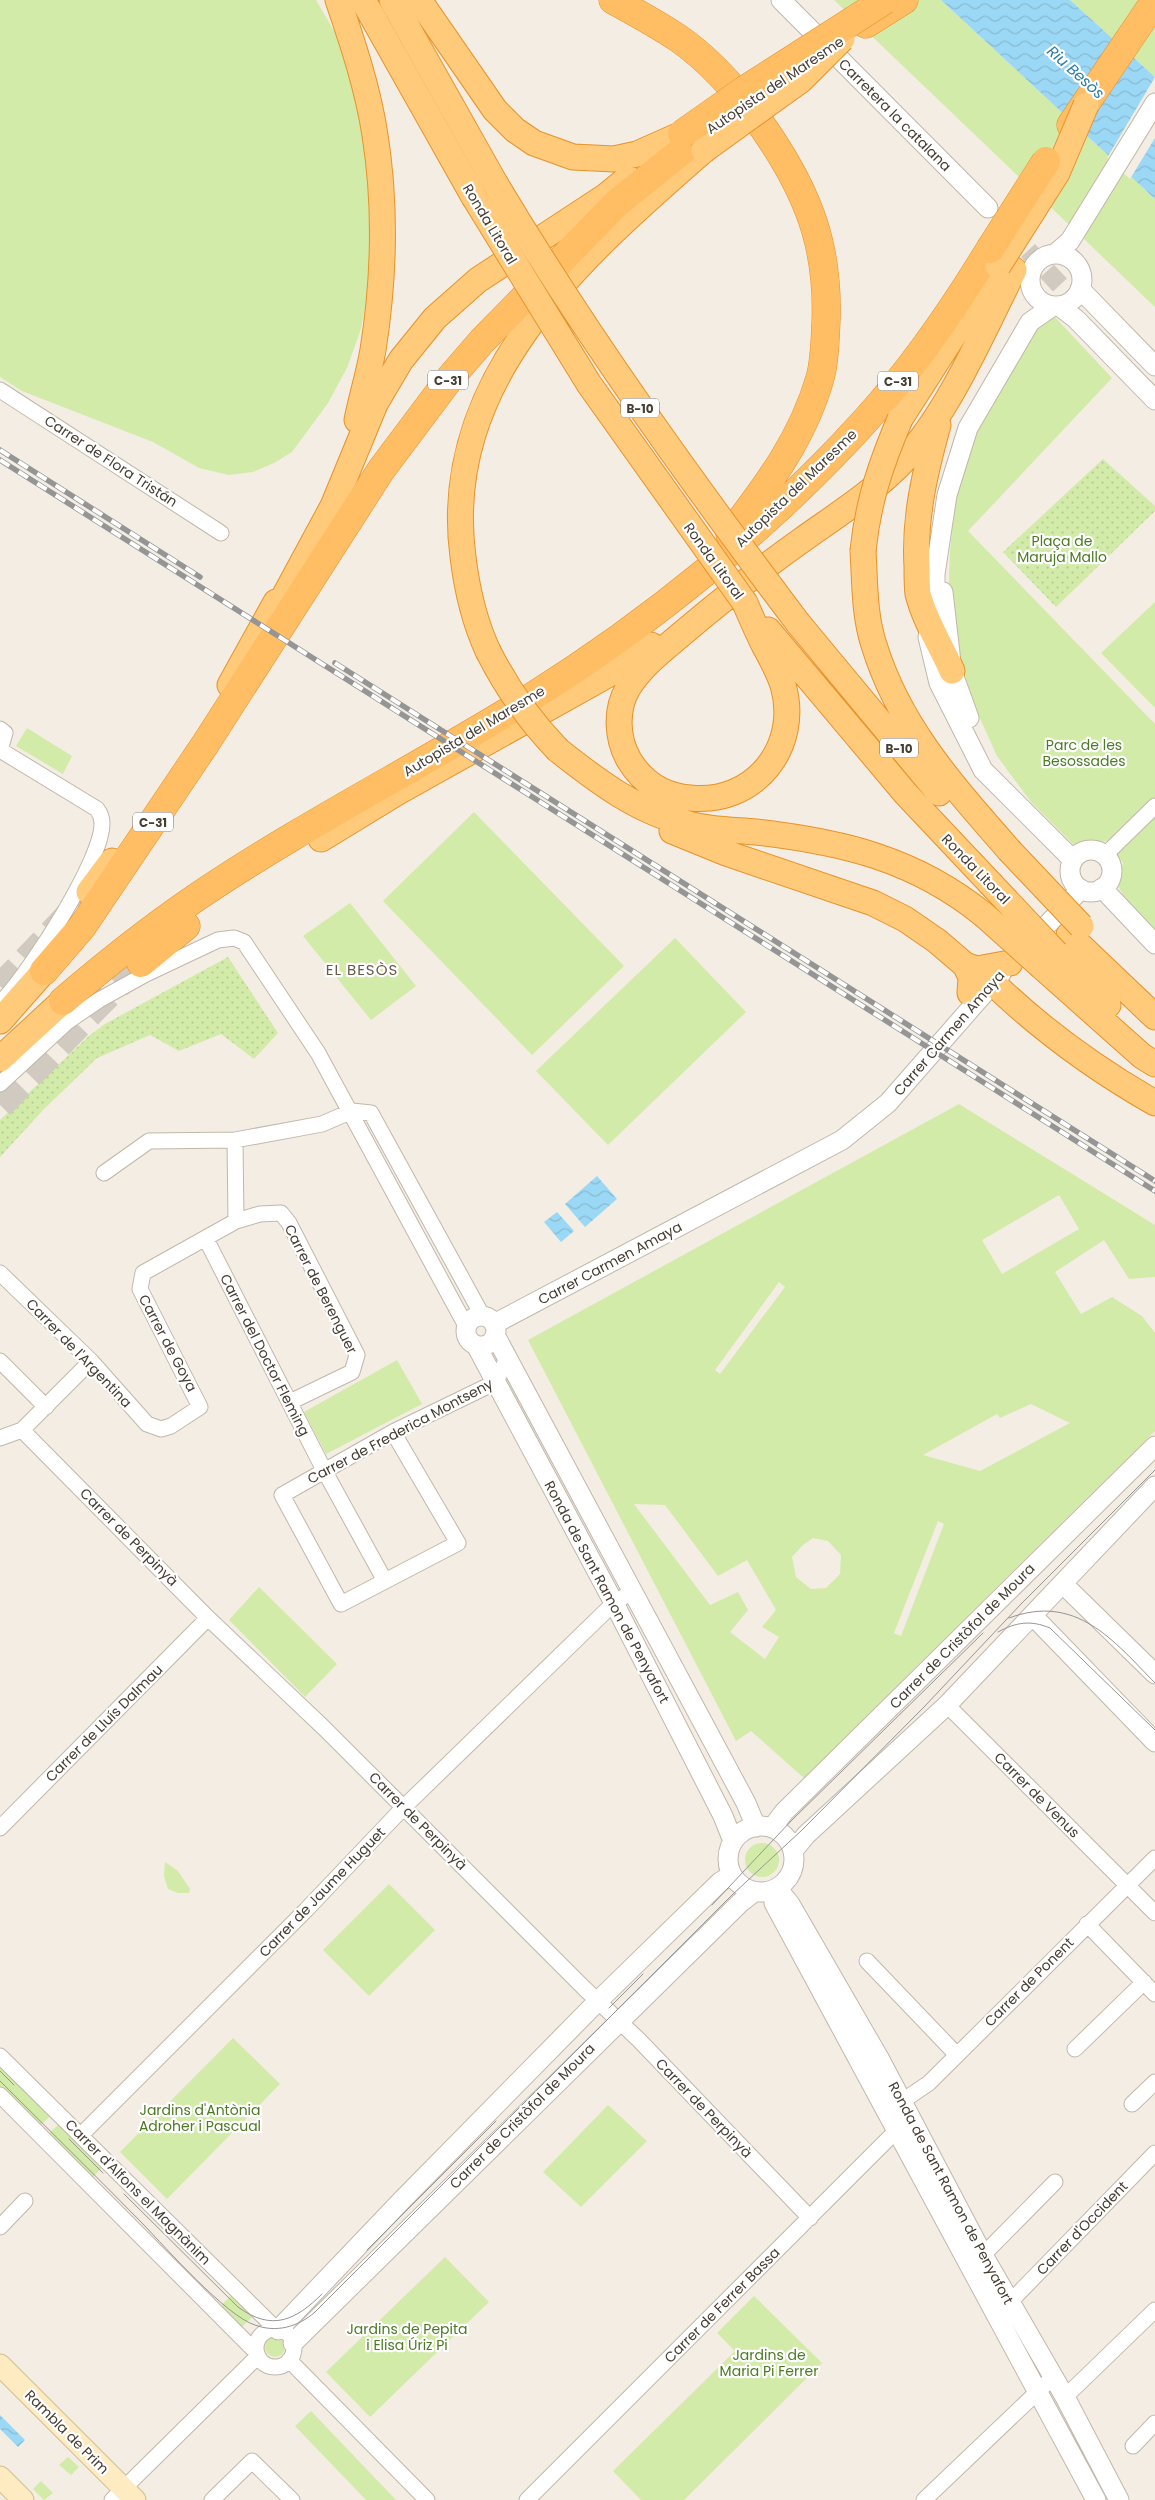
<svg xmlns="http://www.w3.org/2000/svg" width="1155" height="2500" viewBox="0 0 1155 2500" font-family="Poppins,sans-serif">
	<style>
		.green { fill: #d3eba9; fill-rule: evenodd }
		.garden { fill: url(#garden-dots) }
		.water { fill: url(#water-waves) }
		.pier { fill: #f3ede4 }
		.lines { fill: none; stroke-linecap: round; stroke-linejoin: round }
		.tertiary-tunnel { stroke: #d0cac1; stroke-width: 19; stroke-dasharray: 19 9; stroke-linecap: butt }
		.trunk-tunnel { stroke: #d0cac1; stroke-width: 25; stroke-dasharray: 25 12; stroke-linecap: butt }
		.motorway-tunnel { stroke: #d0cac1; stroke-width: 28; stroke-dasharray: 28 14; stroke-linecap: butt }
		.minor-casing { stroke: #c2b7a9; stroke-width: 17 }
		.tertiary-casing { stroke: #c2b7a9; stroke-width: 21 }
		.secondary-casing { stroke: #d6bf90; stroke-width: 23 }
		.trunk-casing { stroke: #e89229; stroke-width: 27 }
		.motorway-casing { stroke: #e89229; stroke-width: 29 }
		.minor { stroke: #fff; stroke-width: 15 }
		.tertiary { stroke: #fff; stroke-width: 19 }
		.secondary { stroke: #ffebc2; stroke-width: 21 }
		.trunk { stroke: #ffca7a; stroke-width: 25 }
		.motorway { stroke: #ffbe63; stroke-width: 28 }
		.tram { stroke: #959595; stroke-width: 1 }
		.rail-casing { stroke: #959595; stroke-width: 5.5 }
		.rail { stroke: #fff; stroke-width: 4; stroke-dasharray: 11; stroke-linecap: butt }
		.trunk-bridge-casing { stroke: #e89229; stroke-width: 27; stroke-linecap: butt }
		.motorway-bridge-casing { stroke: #e89229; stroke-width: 29; stroke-linecap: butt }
		.trunk-bridge { stroke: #ffca7a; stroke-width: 25 }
		.motorway-bridge { stroke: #ffbe63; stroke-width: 28 }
		.labels { text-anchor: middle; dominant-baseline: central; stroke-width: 4.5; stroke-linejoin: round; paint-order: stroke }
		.shield { fill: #fff; stroke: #7e7770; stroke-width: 1 }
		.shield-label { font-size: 12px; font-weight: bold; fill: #463d33 }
		.street-label { font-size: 14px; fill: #463d33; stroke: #fff }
		.park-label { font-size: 14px; fill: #4c7b23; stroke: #fff }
		.water-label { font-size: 15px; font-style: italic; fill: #237ba8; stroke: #fff }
		.neighbourhood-label { font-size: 15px; letter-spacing: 1px; fill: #695a4a; stroke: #fff }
	</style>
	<defs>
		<pattern id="garden-dots" width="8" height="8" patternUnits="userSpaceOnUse" patternTransform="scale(1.25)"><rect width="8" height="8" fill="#d3eba9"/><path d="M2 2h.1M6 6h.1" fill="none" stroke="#b6ca92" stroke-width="1.8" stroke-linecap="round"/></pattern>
		<pattern id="water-waves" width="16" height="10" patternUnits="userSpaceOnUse" patternTransform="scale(1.25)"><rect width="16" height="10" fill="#9bd8f5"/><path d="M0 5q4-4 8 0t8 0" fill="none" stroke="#87bad2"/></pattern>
	</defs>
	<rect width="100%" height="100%" fill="#f3ede4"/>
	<path class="green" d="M0,0h316l24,41 16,49 16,81 -3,114 -8,44 -14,39 -19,35 -36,49 -18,11 -21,9 -24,3 -30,-7 -46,-26 -131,-51 -22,-14z
		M834,0h107l214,199v108z
		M1070,0h85v77z
		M1053,315l59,63 -144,153 187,193v205l-32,-34 -5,-9 5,-23 -16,-22 -32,5 -44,-44 -34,-46 -34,-75 -15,-77 2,-52 5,-56 17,-53 27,-53 38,-65z
		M1155,602v106l-54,-55z
		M27,728l45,28 -9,18 -47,-28z
		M474,812l150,154 -92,89 -149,-154z
		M350,903l66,83 -45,34 -68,-84z
		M675,938l71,74 -138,133 -72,-74z
		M959,1104l196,121v52l-26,2 -25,-39 -49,32 26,42 31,-17 30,19 13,17v98l-351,347 -53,-47 -15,10 -208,-401zM1059,1195l20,34 -77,45 -20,-34zM779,1282l6,5 -65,87 -5,-4zM1031,1404l39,19 -90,48 -57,-16 74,-41 3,4zM634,1504l31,1 53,71 29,-16 29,50 -14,17 17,10 -14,22 -35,-27 18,-22 -10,-18 -28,13zM938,1521l6,3 -43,112 -7,-3zM813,1538l15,3 13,14 -1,19 -14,14 -15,1 -15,-12 -4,-20 11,-12z
		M397,1360l25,44 -96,50 -22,-42z
		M259,1587l78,77 -32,33 -76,-77z
		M745 1860a17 17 0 1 1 34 0a17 17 0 1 1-34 0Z
		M165,1862l13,9 12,18 -1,4h-11l-10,-4 -4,-13z
		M389,1884l46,46 -66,66 -46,-46z
		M233,2038l47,46 -113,115 -47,-47z
		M0,2065l51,50 -11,11 -40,-39z
		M608,2105l39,36 -66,66 -38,-35z
		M59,2124l47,40 -16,16 -42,-46z
		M445,2257l44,45 -119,115 -44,-45z
		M234,2292l22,21 -17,17 -21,-21z
		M754,2296l68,67 -138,137h-43l-28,-29 122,-120 -18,-18z
		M265 2347a10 10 0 1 1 20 0a10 10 0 1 1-20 0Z
		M311,2411l85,89h-30l-71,-74z
		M68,2457l11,10 -8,8 -12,-10z
		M41,2481l12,12 -9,7 -11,-11z"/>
	<path class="garden" d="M1103,459l52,47v5l-99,96 -53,-55z
		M228,957l50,76 -24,26 -33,-25 -42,17 -29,-16 -53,23 -53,51 -44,48v-37l90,-85 15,-11z"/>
	<path class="water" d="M941,0h129l85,77v122z
		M597,1176l20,23 -32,28 -20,-23z
		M557,1212l17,19 -13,11 -17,-20z
		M0,2415l25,25 -7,7 -18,-18z"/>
	<path class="pier" d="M1155,77v61l-25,41 -23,-21z"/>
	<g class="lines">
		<path class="tertiary-tunnel" d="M1009,230l75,81"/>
		<path class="trunk-tunnel" d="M0,986l89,-94"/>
		<path class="motorway-tunnel" d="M0,1105c47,-47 92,-97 141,-142"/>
		<defs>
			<path id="minor" d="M0,390l221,143
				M0,729l5,4 -5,17
				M0,750l97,59c3,4 5,8 5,14 1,36 -71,147 -97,175
				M1105,855l50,-49
				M0,1084l67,-62 32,-22 47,-26 72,-34 16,-2 10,4 74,111 148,273
				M352,1111l19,2 111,202
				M235,1140l1,81
				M104,1173l45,-32 86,-1 87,-16 30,-13
				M206,1239l118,231 61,111
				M0,1273l91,88 56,63 14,5 10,-3 29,-19 -60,-118 3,-16 93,-52 24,-7 21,-1 8,10 68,132 -5,17 -62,30
				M0,1361l46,46
				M22,1430l186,188 115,109 261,261 55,52 171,178
				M393,1432l65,111 -117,61 -59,-109 111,-63 103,-50 11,-24
				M0,1438l22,-8 69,-69
				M947,1705l208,208
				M0,1828l208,-210
				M1087,1924l68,70
				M867,1961l90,94
				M1075,2049l69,-67
				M0,2056l276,273
				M0,2095l252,253 4,2
				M1132,2104l23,-22
				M81,2135l225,-225 98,-103 210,-204 19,-12
				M0,2227l25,-26
				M983,2255l72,-73
				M1010,2302l145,-149
				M256 2348a19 19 0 1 1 38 0a19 19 0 1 1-38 0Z
				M289,2360l138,140
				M1065,2397l90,-87
				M1133,2446l22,-23
				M112,2500l146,-144
				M212,2500l40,-39 40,39
				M527,2500l370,-370 4,-28 28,-19 226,-225
				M924,2500l128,-122"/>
			<path id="tertiary" d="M781,0l207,208
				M1055,254l15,-13 85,-138
				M1030 280a26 26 0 1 1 52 0a26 26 0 1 1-52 0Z
				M1080,289l75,77
				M1053,306l-23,16 -62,106 -21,67 -12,79v31l-7,32 11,46 44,87 90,90
				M1059,306l17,13 79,81
				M943,592l9,79 17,47
				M1070 871a21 21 0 1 1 42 0a21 21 0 1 1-42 0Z
				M1102,888l53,56
				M1030,943l51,-54
				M466 1331a15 15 0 1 1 30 0a15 15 0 1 1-30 0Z
				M494,1324l348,-184 46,-37 113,-129
				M495,1335l251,468 10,24
				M476,1345l138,258 109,213 10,25
				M1063,1584l92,90
				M1033,1616l122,126
				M728 1859a33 33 0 1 1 66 0a33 33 0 1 1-66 0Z
				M772,1828l12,-16 371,-366
				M793,1851l13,-16 141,-130 208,-219
				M777,1888l13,16 89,154 104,197 82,142 54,103
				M774,1903l322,597
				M278,2330l125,-131 195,-198 122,-119 12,-7
				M293,2343l447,-440 14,-11"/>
			<path id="secondary" d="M0,2365l135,135
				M0,2477l23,23"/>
			<path id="trunk" d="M338,0c15,44 30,89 37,135 11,70 9,145 -2,215 -4,23 -11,46 -16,70
				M363,0l111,197
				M392,0l103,183
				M419,0l76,110 20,20 19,13 39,14 41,2 23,-5 45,-20
				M900,419l98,-153
				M938,425c-13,47 -24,93 -21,142 0,9 0,19 1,27 7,27 23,52 34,77
				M863,551c2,31 1,64 11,94 25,82 80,142 135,205
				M745,603c6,14 12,28 19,42 7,13 14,25 19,40 18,62 -29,120 -93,113 -26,-2 -47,-15 -61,-38 -12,-21 -14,-50 -1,-72 13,-22 36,-39 56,-56 38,-32 77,-63 118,-92 35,-25 72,-48 102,-80 46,-50 79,-129 110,-190
				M272,619l61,-113 42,-102 26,-44 34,-42 43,-38 128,-84 22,-18
				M798,623l141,170
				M768,630l138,164 84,89
				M488,651c-14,-30 -21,-61 -25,-94 -24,-179 120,-301 241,-407
				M230,685l46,-83
				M558,750c39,31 81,63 131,74 22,6 45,6 67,8 87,10 159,27 228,83
				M672,831l54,22 147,50 32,16 32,22 28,24 12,4 33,-6
				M321,839l77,-47 220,-123 33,-24
				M89,892l23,-31
				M1069,935l86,82
				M1056,953l52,52
				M965,965l6,12 -1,16
				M994,967v17c48,46 103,86 161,119
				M1042,967l100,89 13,8
				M0,1021l44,-50
				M0,1059l63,-58"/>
			<path id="motorway" d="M613,0c22,12 44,24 65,38 59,41 125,135 141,205 6,26 8,53 7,79 -1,18 -1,39 -6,56 -17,60 -53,108 -90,156
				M866,24l38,-24
				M1071,125l84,-124
				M141,963l45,-37
				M44,971l38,-44 124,-184 175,-273 69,-92 32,-37 135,-138 77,-62
				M63,1001c43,-37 87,-72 134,-104 106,-72 224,-131 333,-199 120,-75 240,-172 335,-277 48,-53 88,-111 125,-172"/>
		</defs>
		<use href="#minor" class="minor-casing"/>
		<use href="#tertiary" class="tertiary-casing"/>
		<use href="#secondary" class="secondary-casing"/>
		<use href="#trunk" class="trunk-casing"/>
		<use href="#motorway" class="motorway-casing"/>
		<use href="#minor" class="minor"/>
		<use href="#tertiary" class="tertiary"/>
		<use href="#secondary" class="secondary"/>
		<use href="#trunk" class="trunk"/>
		<use href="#motorway" class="motorway"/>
		<path class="tram" d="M1009,1618c67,-25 104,22 146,65
			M998,1632c18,-10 33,-12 52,-4l105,102
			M712,1905l80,-85 191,-187
			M609,2008l34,-34
			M0,2071l14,14
			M0,2081c48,48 96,95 143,143 23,24 83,92 112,101 21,8 43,2 60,-13l417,-417 70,-65 122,-123 98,-104 133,-133
			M69,2139l34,34
			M124,2194l114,113c34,25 58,13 84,-13
			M367,2250l129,-129"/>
		<defs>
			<path id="rail" d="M0,450l200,127
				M0,460l1155,731
				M335,663l820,518"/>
		</defs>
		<use href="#rail" class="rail-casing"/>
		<use href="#rail" class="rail"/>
		<defs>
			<path id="trunk-bridge" d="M704,150l97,-70 41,-41
				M495,183c92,154 196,298 303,440
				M474,197l115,187 156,219
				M998,266l59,-93 29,-68
				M863,551c5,-50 18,-87 37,-132
				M488,651c19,38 41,69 70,99
				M1009,850l72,76
				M990,883l66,70
				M984,915l58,52"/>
			<path id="motorway-bridge" d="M682,134l64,-45 139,-89
				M990,249l56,-88"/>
		</defs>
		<use href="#trunk-bridge" class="trunk-bridge-casing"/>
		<use href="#motorway-bridge" class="motorway-bridge-casing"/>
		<use href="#trunk-bridge" class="trunk-bridge"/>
		<use href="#motorway-bridge" class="motorway-bridge"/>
	</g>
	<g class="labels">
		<g class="shield">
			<rect x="428" y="370.5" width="40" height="19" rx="4"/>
			<rect x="878" y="371.5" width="40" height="19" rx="4"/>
			<rect x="621" y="398.5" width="38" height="19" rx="4"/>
			<rect x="880" y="738.5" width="38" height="19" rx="4"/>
			<rect x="133" y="812.5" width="40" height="19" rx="4"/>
		</g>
		<g class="shield-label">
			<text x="448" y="380">C-31</text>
			<text x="898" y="381">C-31</text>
			<text x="640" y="408">B-10</text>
			<text x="899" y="748">B-10</text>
			<text x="153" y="822">C-31</text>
		</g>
		<g class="street-label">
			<text transform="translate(775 85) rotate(-34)">Autopista del Maresme</text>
			<text transform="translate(895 115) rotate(45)">Carretera la catalana</text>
			<text transform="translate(490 224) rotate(59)">Ronda Litoral</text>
			<text transform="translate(111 461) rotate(33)">Carrer de Flora Tristán</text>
			<text transform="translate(796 488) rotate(-44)">Autopista del Maresme</text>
			<text transform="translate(714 561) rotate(54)">Ronda Litoral</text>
			<text transform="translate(474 731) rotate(-31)">Autopista del Maresme</text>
			<text transform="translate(976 869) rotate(46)">Ronda Litoral</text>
			<text transform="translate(949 1033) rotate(-49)">Carrer Carmen Amaya</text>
			<text transform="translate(610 1263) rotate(-28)">Carrer Carmen Amaya</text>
			<text transform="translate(321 1289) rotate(63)">Carrer de Berenguer</text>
			<text transform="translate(168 1343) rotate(62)">Carrer de Goya</text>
			<text transform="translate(79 1353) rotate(46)">Carrer de l'Argentina</text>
			<text transform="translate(265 1355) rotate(63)">Carrer del Doctor Fleming</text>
			<text transform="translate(400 1431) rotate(-28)">Carrer de Frederica Montseny</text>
			<text transform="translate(129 1537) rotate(45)">Carrer de Perpinyà</text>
			<text transform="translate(607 1592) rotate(62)">Ronda de Sant Ramon de Penyafort</text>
			<text transform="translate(962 1636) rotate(-45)">Carrer de Cristòfol de Moura</text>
			<text transform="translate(104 1723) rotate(-45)">Carrer de Lluís Dalmau</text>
			<text transform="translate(1037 1795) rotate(45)">Carrer de Venus</text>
			<text transform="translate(418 1821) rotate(45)">Carrer de Perpinyà</text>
			<text transform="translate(322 1892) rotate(-46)">Carrer de Jaume Huguet</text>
			<text transform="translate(1029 1982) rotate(-45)">Carrer de Ponent</text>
			<text transform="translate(704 2108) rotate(46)">Carrer de Perpinyà</text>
			<text transform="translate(522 2116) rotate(-45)">Carrer de Cristòfol de Moura</text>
			<text transform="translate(138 2192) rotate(45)">Carrer d'Alfons el Magnànim</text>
			<text transform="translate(951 2193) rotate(62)">Ronda de Sant Ramon de Penyafort</text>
			<text transform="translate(1082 2228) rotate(-46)">Carrer d'Occident</text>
			<text transform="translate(722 2305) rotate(-45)">Carrer de Ferrer Bassa</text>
			<text transform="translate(67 2432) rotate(45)">Rambla de Prim</text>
		</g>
		<g class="park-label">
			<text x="1062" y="541">Plaça de<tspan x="1062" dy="16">Maruja Mallo</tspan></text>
			<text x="1084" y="745">Parc de les<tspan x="1084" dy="16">Besossades</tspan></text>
			<text x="200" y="2110">Jardins d'Antònia<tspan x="200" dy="16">Adroher i Pascual</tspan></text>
			<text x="407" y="2329">Jardins de Pepita<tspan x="407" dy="16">i Elisa Úriz Pi</tspan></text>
			<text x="769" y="2355">Jardins de<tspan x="769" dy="16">Maria Pi Ferrer</tspan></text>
		</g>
		<g class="water-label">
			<text transform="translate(1076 72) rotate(42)">Riu Besòs</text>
		</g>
		<g class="neighbourhood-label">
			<text x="362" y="969">EL BESÒS</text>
		</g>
	</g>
</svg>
